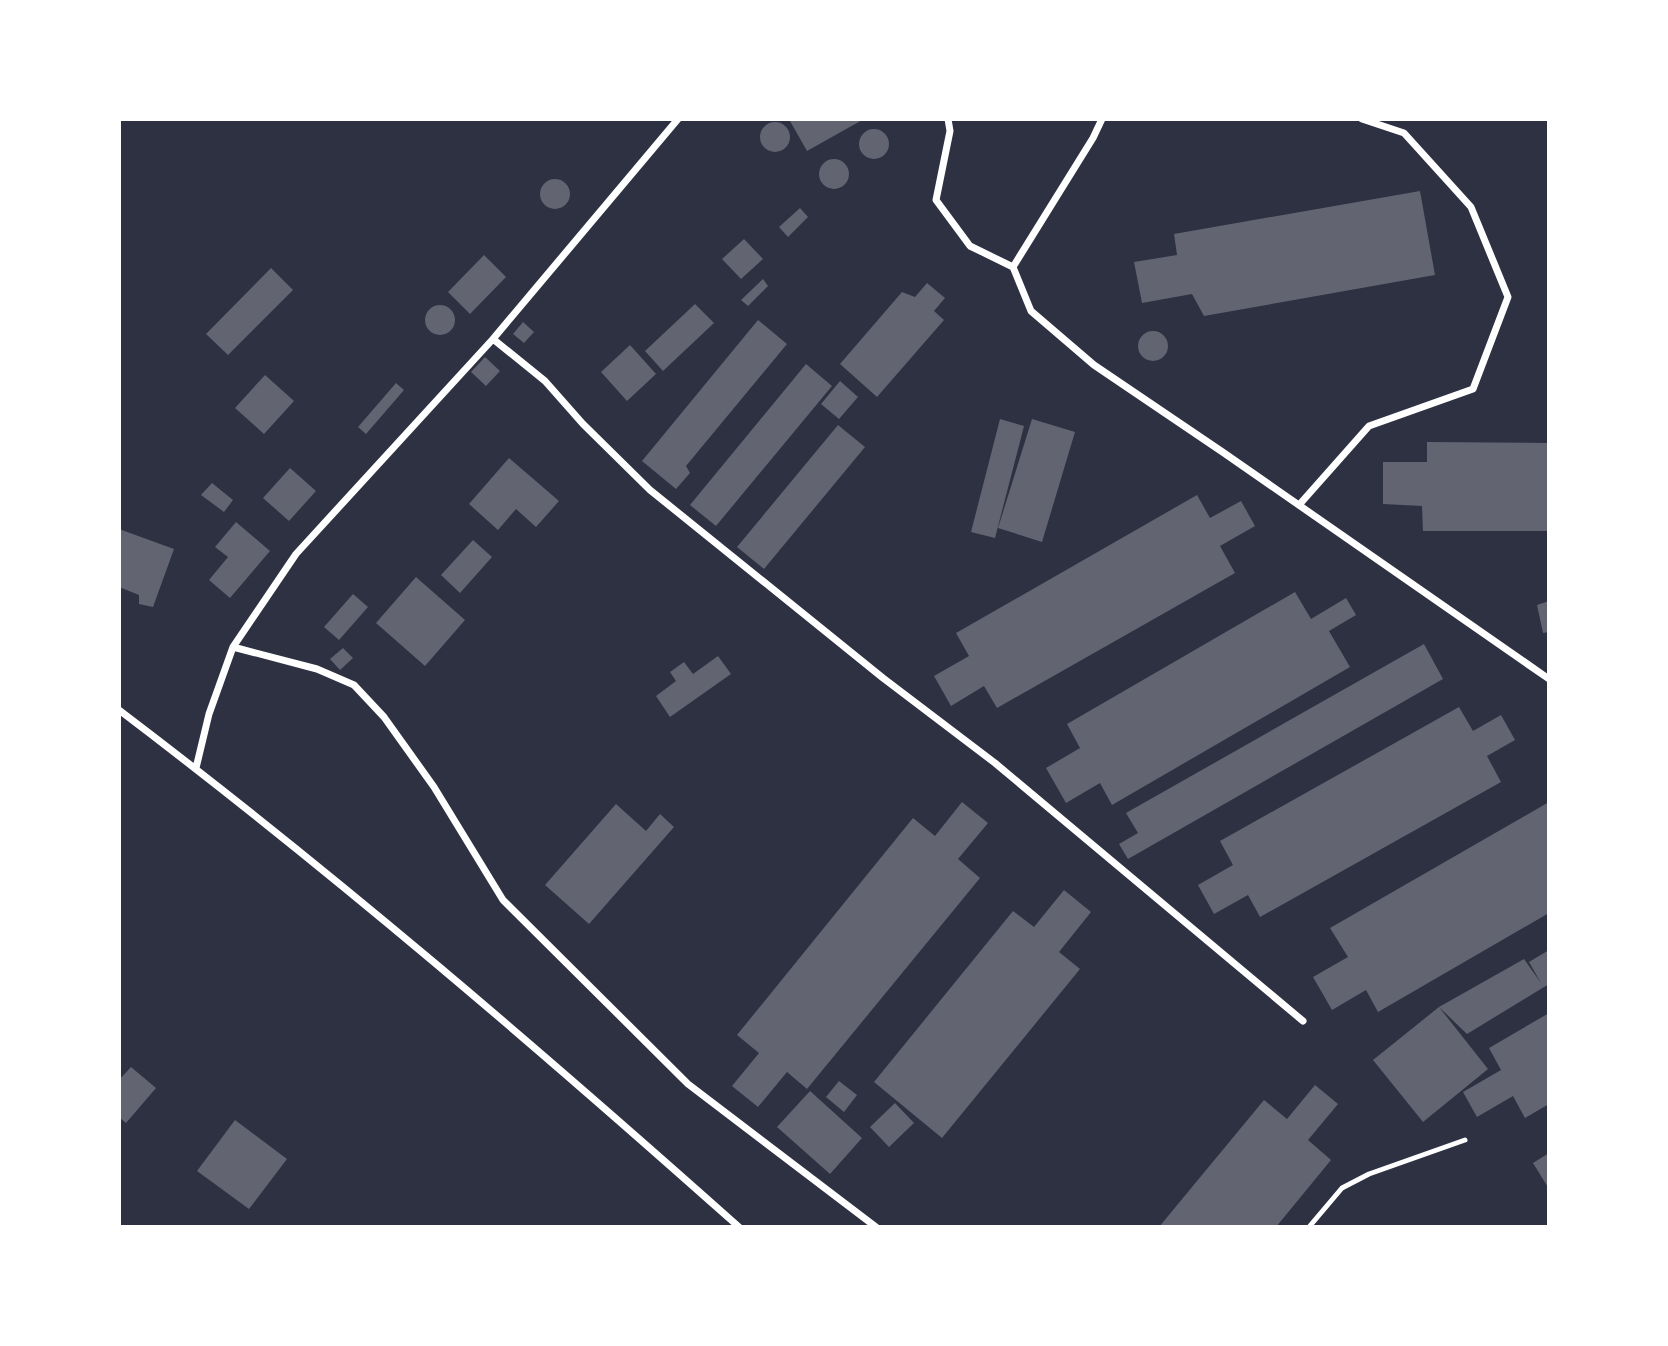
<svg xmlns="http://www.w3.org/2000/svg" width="1668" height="1346" viewBox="0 0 1668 1346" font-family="Georgia,serif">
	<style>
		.building { fill: #626471 }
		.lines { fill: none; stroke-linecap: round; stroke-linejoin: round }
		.service { stroke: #fff; stroke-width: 5 }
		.minor { stroke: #fff; stroke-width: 7 }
	</style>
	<rect width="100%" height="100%" fill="#2d3142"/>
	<path class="building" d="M794,119h70l-57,32 -17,-30z
		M760 137a15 15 0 1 1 30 0a15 15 0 1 1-30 0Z
		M859 144a15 15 0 1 1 30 0a15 15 0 1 1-30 0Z
		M819 174a15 15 0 1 1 30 0a15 15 0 1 1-30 0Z
		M540 194a15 15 0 1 1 30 0a15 15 0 1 1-30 0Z
		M1420,191l15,84 -231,41 -12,-22 -50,9 -8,-41 43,-7 -3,-21z
		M800,208l8,9 -20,20 -9,-10z
		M744,239l19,20 -22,20 -19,-20z
		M484,255l22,22 -36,37 -22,-22z
		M271,268l22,22 -65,65 -22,-21z
		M763,279l5,7 -20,20 -7,-6z
		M927,283l18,15 -11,13 10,9 -67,77 -37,-33 62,-72 13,5z
		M695,304l19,19 -51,48 -18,-20z
		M425 320a15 15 0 1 1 30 0a15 15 0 1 1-30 0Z
		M758,320l29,24 -101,122 4,7 -14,16 -34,-28z
		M523,322l11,10 -10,11 -11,-9z
		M1138 346a15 15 0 1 1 30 0a15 15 0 1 1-30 0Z
		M630,345l26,29 -29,27 -26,-29z
		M485,357l15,14 -14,15 -15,-14z
		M806,364l26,22 -116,140 -26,-21z
		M265,375l29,26 -30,33 -29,-26z
		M840,381l18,16 -19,22 -18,-15z
		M396,383l8,7 -38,44 -8,-7z
		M1000,419l24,7 -29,112 -24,-6z
		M1032,419l43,13 -33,110 -44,-14z
		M838,425l27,22 -101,122 -27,-22z
		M1427,442l122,1v88h-126l-1,-25 -39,-2v-42h44z
		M509,458l50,43 -23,26 -20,-18 -18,21 -29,-26z
		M290,468l26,23 -27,30 -26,-23z
		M212,483l21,17 -9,12 -23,-17z
		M1197,495l13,23 31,-17 14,25 -35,20 15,27 -238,135 -13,-22 -33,20 -17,-30 35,-20 -13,-23z
		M236,522l34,29 -40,47 -21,-18 19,-23 -13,-10z
		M119,529l55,20 -21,58 -14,-3v-9l-20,-8z
		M473,540l19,17 -32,36 -19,-18z
		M416,577l49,43 -40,46 -49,-43z
		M1295,592l16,27 35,-21 10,17 -27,16 21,36 -238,138 -12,-22 -34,20 -20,-35 34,-20 -13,-24z
		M353,594l15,13 -29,33 -15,-13z
		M1549,601v31l-6,1 -6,-28z
		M1424,644l19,35 -315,180 -9,-15 19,-11 -12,-20z
		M343,648l10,10 -13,12 -10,-11z
		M718,656l13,18 -61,43 -14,-21 20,-15 -6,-9 14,-10 9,12z
		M1459,707l14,24 28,-16 14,25 -28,16 14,26 -241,135 -12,-22 -34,19 -16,-29 35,-20 -13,-24z
		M962,802l26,21 -30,36 22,19 -173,211 -20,-17 -29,35 -26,-21 27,-33 -22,-18 176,-217 22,18z
		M1549,802v111l-171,99 -12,-22 -34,20 -19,-33 35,-20 -18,-29z
		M616,804l30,27 14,-17 14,13 -85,97 -44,-39z
		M1064,890l27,22 -32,40 21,17 -138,169 -68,-56 139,-171 21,16z
		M1549,950v34l-82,50 -28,-27 85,-48 17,24 -12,-21z
		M1439,1007l49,62 -65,53 -50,-62z
		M1549,1013v91l-24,14 -12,-22 -36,21 -14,-25 38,-22 -12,-22z
		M131,1067l25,21 -30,35 -7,-6v-37z
		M839,1081l18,14 -13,17 -18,-15z
		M1315,1085l23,19 -30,36 23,20 -55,67h-117l105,-127 23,19z
		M810,1091l52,47 -32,36 -53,-47z
		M895,1103l19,20 -25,24 -19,-20z
		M235,1120l52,39 -38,50 -52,-38z
		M1549,1153v36l-16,-26z"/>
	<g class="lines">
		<path class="service" d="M1309,1227l33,-39 27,-14 96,-34"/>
		<path class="minor" d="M948,119l2,12 -14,69 34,46 43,21 18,44 63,54 130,88 325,226
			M1013,267l80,-129 9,-19
			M493,339l52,42 38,43 67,66 233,188 112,85 308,258
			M1299,505l70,-79 104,-37 35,-92 -37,-90 -67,-74 -42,-14
			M233,647l84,22 37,16 30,32 50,70 69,113 185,184 188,143
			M119,710c215,163 419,338 620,517
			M196,768l13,-54 24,-67 63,-93 197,-215 185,-220"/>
	</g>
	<rect width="1668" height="1346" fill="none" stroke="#ffffff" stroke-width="242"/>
</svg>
